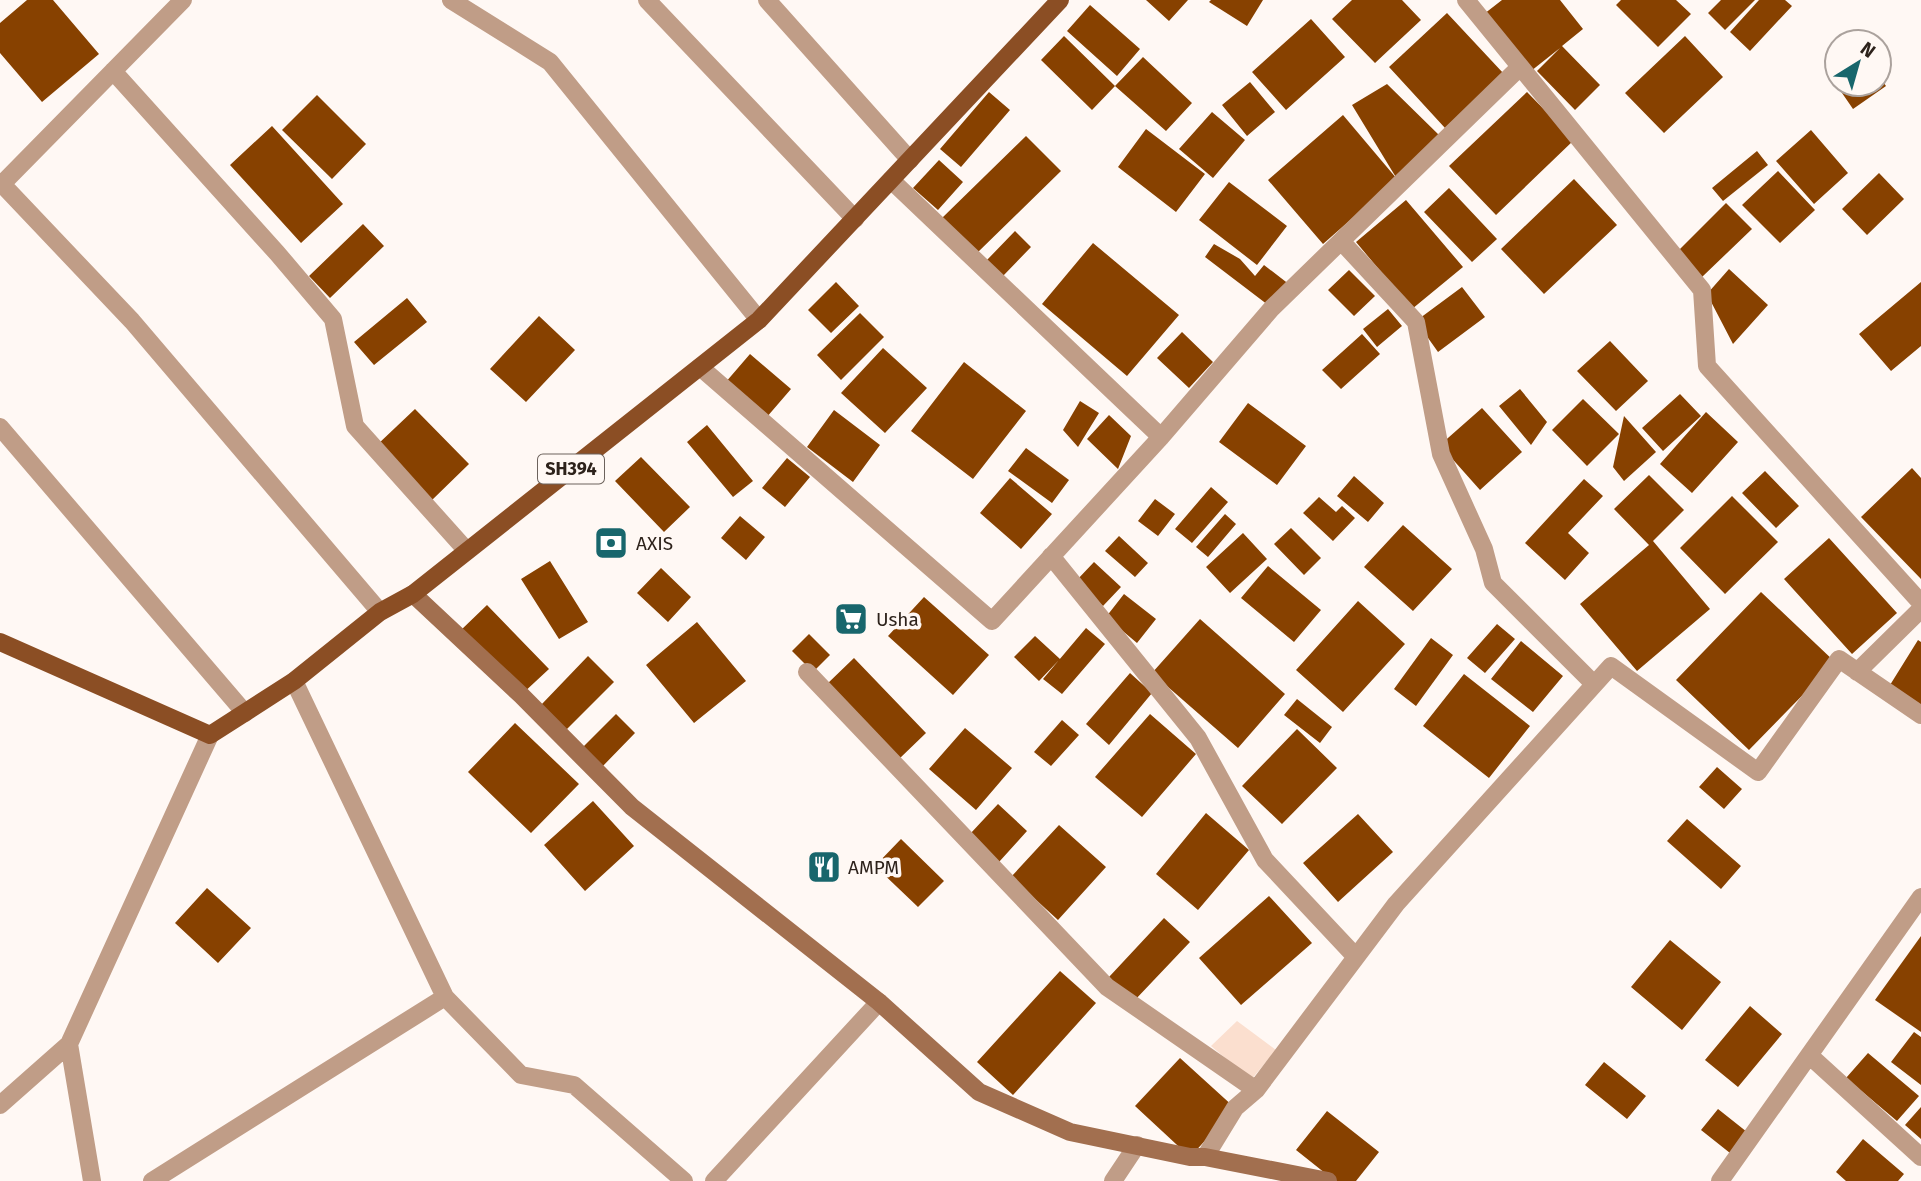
<svg xmlns="http://www.w3.org/2000/svg" width="1921" height="1181" viewBox="0 0 1921 1181" font-family="'Fira Sans',sans-serif">
	<style>
		.green { fill: #fbdfcf }
		.building { fill: #874100 }
		.lines { fill: none; stroke-linecap: round; stroke-linejoin: round }
		.street { stroke: #c09d87; stroke-width: 18 }
		.secondary { stroke: #a26f4f; stroke-width: 18 }
		.primary { stroke: #8b4e24; stroke-width: 18 }
		.labels { text-anchor: middle; dominant-baseline: central; stroke-width: 7; stroke-linejoin: round; paint-order: stroke }
		.shield { fill: #fff8f4; stroke: #6c625c; stroke-width: 2 }
		.shield-label { font-size: 18px; font-weight: bold; fill: #2d221b }
		.poi-label { font-size: 19px; fill: #2d221b; stroke: #fff8f4; text-anchor: start }
	</style>
	<rect width="100%" height="100%" fill="#fff8f4"/>
	<path class="green" d="M1237,1021l39,29 -25,30 -40,-34z"/>
	<path class="building" d="M27,0h26l46,54 -57,48 -42,-49v-30z
		M1146,0h42l-19,21z
		M1211,0h52l-16,26 -38,-24z
		M1352,0h50l19,20 -46,43 -43,-44z
		M1502,0h58l23,29 -21,17 38,39 -25,25 -38,-39 23,-23 -29,23 -47,-57z
		M1621,0h55l15,14 -33,33 -42,-42z
		M1721,0h34l-30,30 -17,-17z
		M1759,0h26l7,6 -42,45 -20,-19z
		M1090,5l50,44 -23,27 -50,-45z
		M1447,13l57,61 -59,54 -56,-61z
		M1311,19l34,38 -59,53 -34,-38z
		M1064,36l51,50 -23,24 -51,-50z
		M1685,36l38,41 -59,56 -39,-40z
		M1143,57l49,46 -26,28 -51,-45z
		M1837,68v16h42v-8l7,10 -33,23 -24,-35z
		M1250,82l25,30 -28,24 -25,-31z
		M1387,84l53,52 -43,43 -45,-74z
		M989,92l21,18 -49,57 -21,-18z
		M1527,92l47,48 -78,75 -47,-49z
		M317,95l49,49 -34,35 -50,-49z
		M1212,112l33,28 -32,38 -34,-29z
		M1343,115l54,64 -74,65 -55,-64z
		M272,126l71,78 -42,39 -71,-78z
		M1146,129l59,45 -29,38 -58,-45z
		M1811,130l37,43 -34,31 -38,-43z
		M1026,136l35,35 -84,82 -35,-35z
		M1757,151l11,14 -45,36 -11,-13z
		M939,160l24,22 -25,28 -25,-22z
		M1778,171l37,39 -35,33 -38,-38z
		M1879,173l25,26 -37,36 -25,-26z
		M1574,179l43,46 -73,69 -43,-45z
		M1229,182l58,44 -30,39 -58,-45z
		M1449,188l48,51 -25,23 -48,-50z
		M1406,200l57,67 -51,42 -56,-67z
		M1726,203l26,26 -50,48 -25,-25z
		M363,224l21,22 -54,52 -21,-22z
		M1015,231l16,16 -28,29 -16,-16z
		M1093,243l86,72 -52,61 -85,-72z
		M1214,244l26,15 15,17 9,-11 26,20 -18,23 -67,-51z
		M1729,269l39,36 -35,39 -26,-50z
		M1349,270l26,26 -21,20 -26,-26z
		M836,282l23,24 -28,27 -23,-23z
		M1921,282v64l-30,25 -32,-37z
		M1462,287l23,30 -47,35 -22,-31z
		M407,298l20,24 -53,43 -20,-23z
		M1388,309l14,17 -25,21 -14,-18z
		M860,313l24,24 -43,43 -24,-25z
		M539,316l36,34 -49,52 -36,-33z
		M1182,332l31,30 -24,26 -32,-30z
		M1362,334l18,20 -39,35 -19,-19z
		M1610,341l38,40 -32,30 -39,-40z
		M883,348l44,40 -42,45 -44,-40z
		M750,354l41,35 -25,29 -41,-35z
		M964,362l62,49 -53,68 -62,-48z
		M1520,389l27,33 -16,23 -32,-39z
		M1680,394l21,22 -38,35 -21,-23z
		M1583,399l36,35 -32,32 -35,-36z
		M1080,401l19,12 -21,34 -15,-17z
		M1248,403l58,43 -29,39 -58,-43z
		M1482,408l40,44 -42,38 -40,-45z
		M415,409l54,55 -38,37 -54,-56z
		M834,410l46,35 -27,37 -46,-35z
		M1706,412l32,30 -46,51 -32,-29z
		M1109,415l22,21 -13,33 -31,-30z
		M1624,416l32,36 -32,29 -11,-14z
		M707,425l46,56 -20,16 -46,-55z
		M1026,448l43,32 -17,23 -44,-32z
		M641,457l49,50 -26,25 -49,-51z
		M787,458l23,19 -25,30 -23,-19z
		M1912,468l9,10v101l-60,-62z
		M1765,471l34,35 -23,22 -34,-35z
		M1649,475l35,35 -31,31 57,68 -73,62 -57,-67 69,-59 -35,-36z
		M1354,476l30,27 -16,19 -31,-26z
		M1010,478l42,36 -31,35 -41,-36z
		M1584,479l19,17 -35,37 21,20 -24,27 -40,-37z
		M1211,487l17,15 -36,41 -17,-14z
		M1732,496l46,46 -53,52 -45,-46z
		M1319,497l17,15 6,-6 13,12 -22,23 -30,-28z
		M1155,499l20,15 -17,22 -20,-15z
		M1225,514l11,10 -28,33 -12,-10z
		M740,516l25,21 -19,23 -25,-22z
		M1403,525l49,44 -39,42 -49,-44z
		M1291,528l30,30 -17,17 -30,-31z
		M1243,533l24,26 -37,34 -24,-26z
		M1119,536l29,27 -13,14 -30,-26z
		M1829,538l68,75 -45,41 -68,-75z
		M550,561l38,61 -29,17 -38,-60z
		M1094,562l27,25 -18,19 -27,-25z
		M1268,566l53,44 -27,32 -53,-44z
		M661,568l30,29 -23,25 -31,-29z
		M1761,592l74,70 -86,88 -73,-70z
		M1124,594l32,25 -19,24 -31,-26z
		M924,597l65,58 -36,40 -65,-59z
		M1358,601l47,43 -62,68 -47,-42z
		M487,605l62,64 -28,26 -61,-64z
		M1200,619l85,75 -47,54 -86,-75z
		M697,622l49,59 -52,42 -48,-58z
		M1497,624l18,15 -30,34 -18,-15z
		M1086,628l19,16 -43,50 -19,-15z
		M809,634l21,21 -17,17 -21,-21z
		M1035,636l25,23 -21,22 -25,-24z
		M1431,638l22,17 -37,51 -22,-17z
		M1918,640l3,2v63l-31,-20z
		M1521,641l42,35 -30,36 -42,-33z
		M588,656l26,26 -48,48 -25,-25z
		M854,658l72,75 -27,26 -73,-74z
		M1130,673l22,20 -43,52 -23,-21z
		M1464,674l66,52 -41,52 -66,-52z
		M1297,699l35,28 -12,16 -36,-28z
		M616,714l19,19 -34,35 -20,-19z
		M1150,714l46,40 -54,63 -47,-40z
		M1062,720l17,15 -28,31 -17,-14z
		M515,723l64,61 -48,49 -63,-61z
		M965,728l47,40 -36,42 -47,-41z
		M1297,729l40,39 -55,56 -40,-38z
		M1717,767l25,22 -18,20 -25,-22z
		M593,801l41,45 -49,45 -41,-46z
		M998,804l29,27 -28,31 -29,-28z
		M1206,813l43,37 -51,60 -42,-36z
		M1358,814l35,38 -55,50 -35,-39z
		M1687,819l54,47 -20,23 -54,-48z
		M1059,825l47,42 -48,53 -47,-43z
		M901,839l43,42 -26,26 -43,-41z
		M207,888l44,40 -33,35 -43,-40z
		M1269,896l43,47 -71,62 -42,-47z
		M1164,918l26,24 -56,59 -25,-24z
		M1921,936v96l-46,-32z
		M1670,940l51,42 -39,48 -51,-43z
		M1060,971l36,32 -83,92 -36,-33z
		M1750,1006l32,28 -44,53 -33,-27z
		M1914,1032l7,5v48l-30,-23z
		M1868,1053l51,43 -22,25 -51,-43z
		M1180,1058l55,50 -45,49 -55,-51z
		M1604,1062l42,34 -19,23 -42,-34z
		M1921,1107v32l-16,-14z
		M1718,1109l29,23 -17,21 -29,-23z
		M1327,1111l52,41 -23,29h-21l-39,-31z
		M1863,1139l41,35 -6,7h-52l-10,-9z"/>
	<g class="lines">
		<path class="street" d="M451,0l99,62 209,258
			M647,0l208,219
			M767,0l143,160
			M1466,0l236,290 5,76 214,237
			M113,71l164,182 56,66 22,107 112,125
			M891,180l270,257
			M0,182l132,139 248,291
			M2,184l181,-184
			M1342,242l74,80 25,132 43,95 9,34 101,101
			M700,367l292,254 169,-184 111,-129 248,-241
			M0,427l245,286
			M1051,556l147,182 67,122 91,97
			M807,672l300,315 149,103
			M1857,672l64,-63
			M294,681l151,316 76,78 53,10 110,96
			M1809,1055l112,102
			M0,1105l69,-61
			M1205,1157l30,-49 21,-18 140,-186 215,-238 147,106 81,-113 82,56
			M92,1181l-23,-137 141,-309
			M152,1181l293,-184
			M714,1181l165,-179
			M1113,1181l24,-36
			M1720,1181l201,-284"/>
		<path class="secondary" d="M413,594l108,101 111,112 247,195 100,90 91,40 120,25h15l123,24"/>
		<path class="primary" d="M0,642l210,93 84,-54 86,-69 33,-18 346,-274 301,-320"/>
	</g>
	<defs>
		<symbol id="bank-square" viewBox="-11 -11 22 22"><rect x="-9" y="-9" width="18" height="18" rx="4" fill="#18666c" stroke="#fff8f4"/><path d="M-6-4H6V4H-6ZM0-2.3a2.3 2.3 0 1 0 0 4.6a2.3 2.3 0 1 0 0-4.6Z" fill="#fff"/></symbol>
		<symbol id="supermarket-square" viewBox="-11 -11 22 22"><rect x="-9" y="-9" width="18" height="18" rx="4" fill="#18666c" stroke="#fff8f4"/><path d="M-6-5.5h2.5l.6 2H6L4.5 2H-2.5L-4.4-4H-6ZM-1.5 3.2a1.3 1.3 0 1 0 .1 0ZM3 3.2a1.3 1.3 0 1 0 .1 0Z" fill="#fff"/></symbol>
		<symbol id="restaurant-square" viewBox="-11 -11 22 22"><rect x="-9" y="-9" width="18" height="18" rx="4" fill="#18666c" stroke="#fff8f4"/><path d="M-5-6h1v4h1v-4h1v4h1v-4h1v5L-1.5 .5V6h-2V.5L-5-1ZM5-6V6H3V1.5H1.5Q1.5-4 5-6Z" fill="#fff"/></symbol>
	</defs>
	<g fill-rule="evenodd">
		<use href="#bank-square" x="592" y="524" width="38" height="38"/>
		<use href="#supermarket-square" x="832" y="600" width="38" height="38"/>
		<use href="#restaurant-square" x="805" y="848" width="38" height="38"/>
	</g>
	<g class="labels">
		<rect class="shield" x="538" y="454.5" width="66" height="29" rx="5"/>
		<g class="shield-label">
			<text x="571" y="469">SH394</text>
		</g>
		<g class="poi-label">
			<text x="636" y="543">AXIS</text>
			<text x="876" y="619">Usha</text>
			<text x="848" y="867">AMPM</text>
		</g>
	</g>
	<g transform="translate(1858 63) rotate(37)"><circle r="33" fill="#fff8f4" stroke="#aba29d" stroke-width="2"/>
	<path d="M0-5L12 26L0 18L-12 26Z" fill="#18666c"/>
	<text y="-10" font-size="19" font-weight="bold" text-anchor="middle" fill="#2d221b">N</text>
	</g>
</svg>
